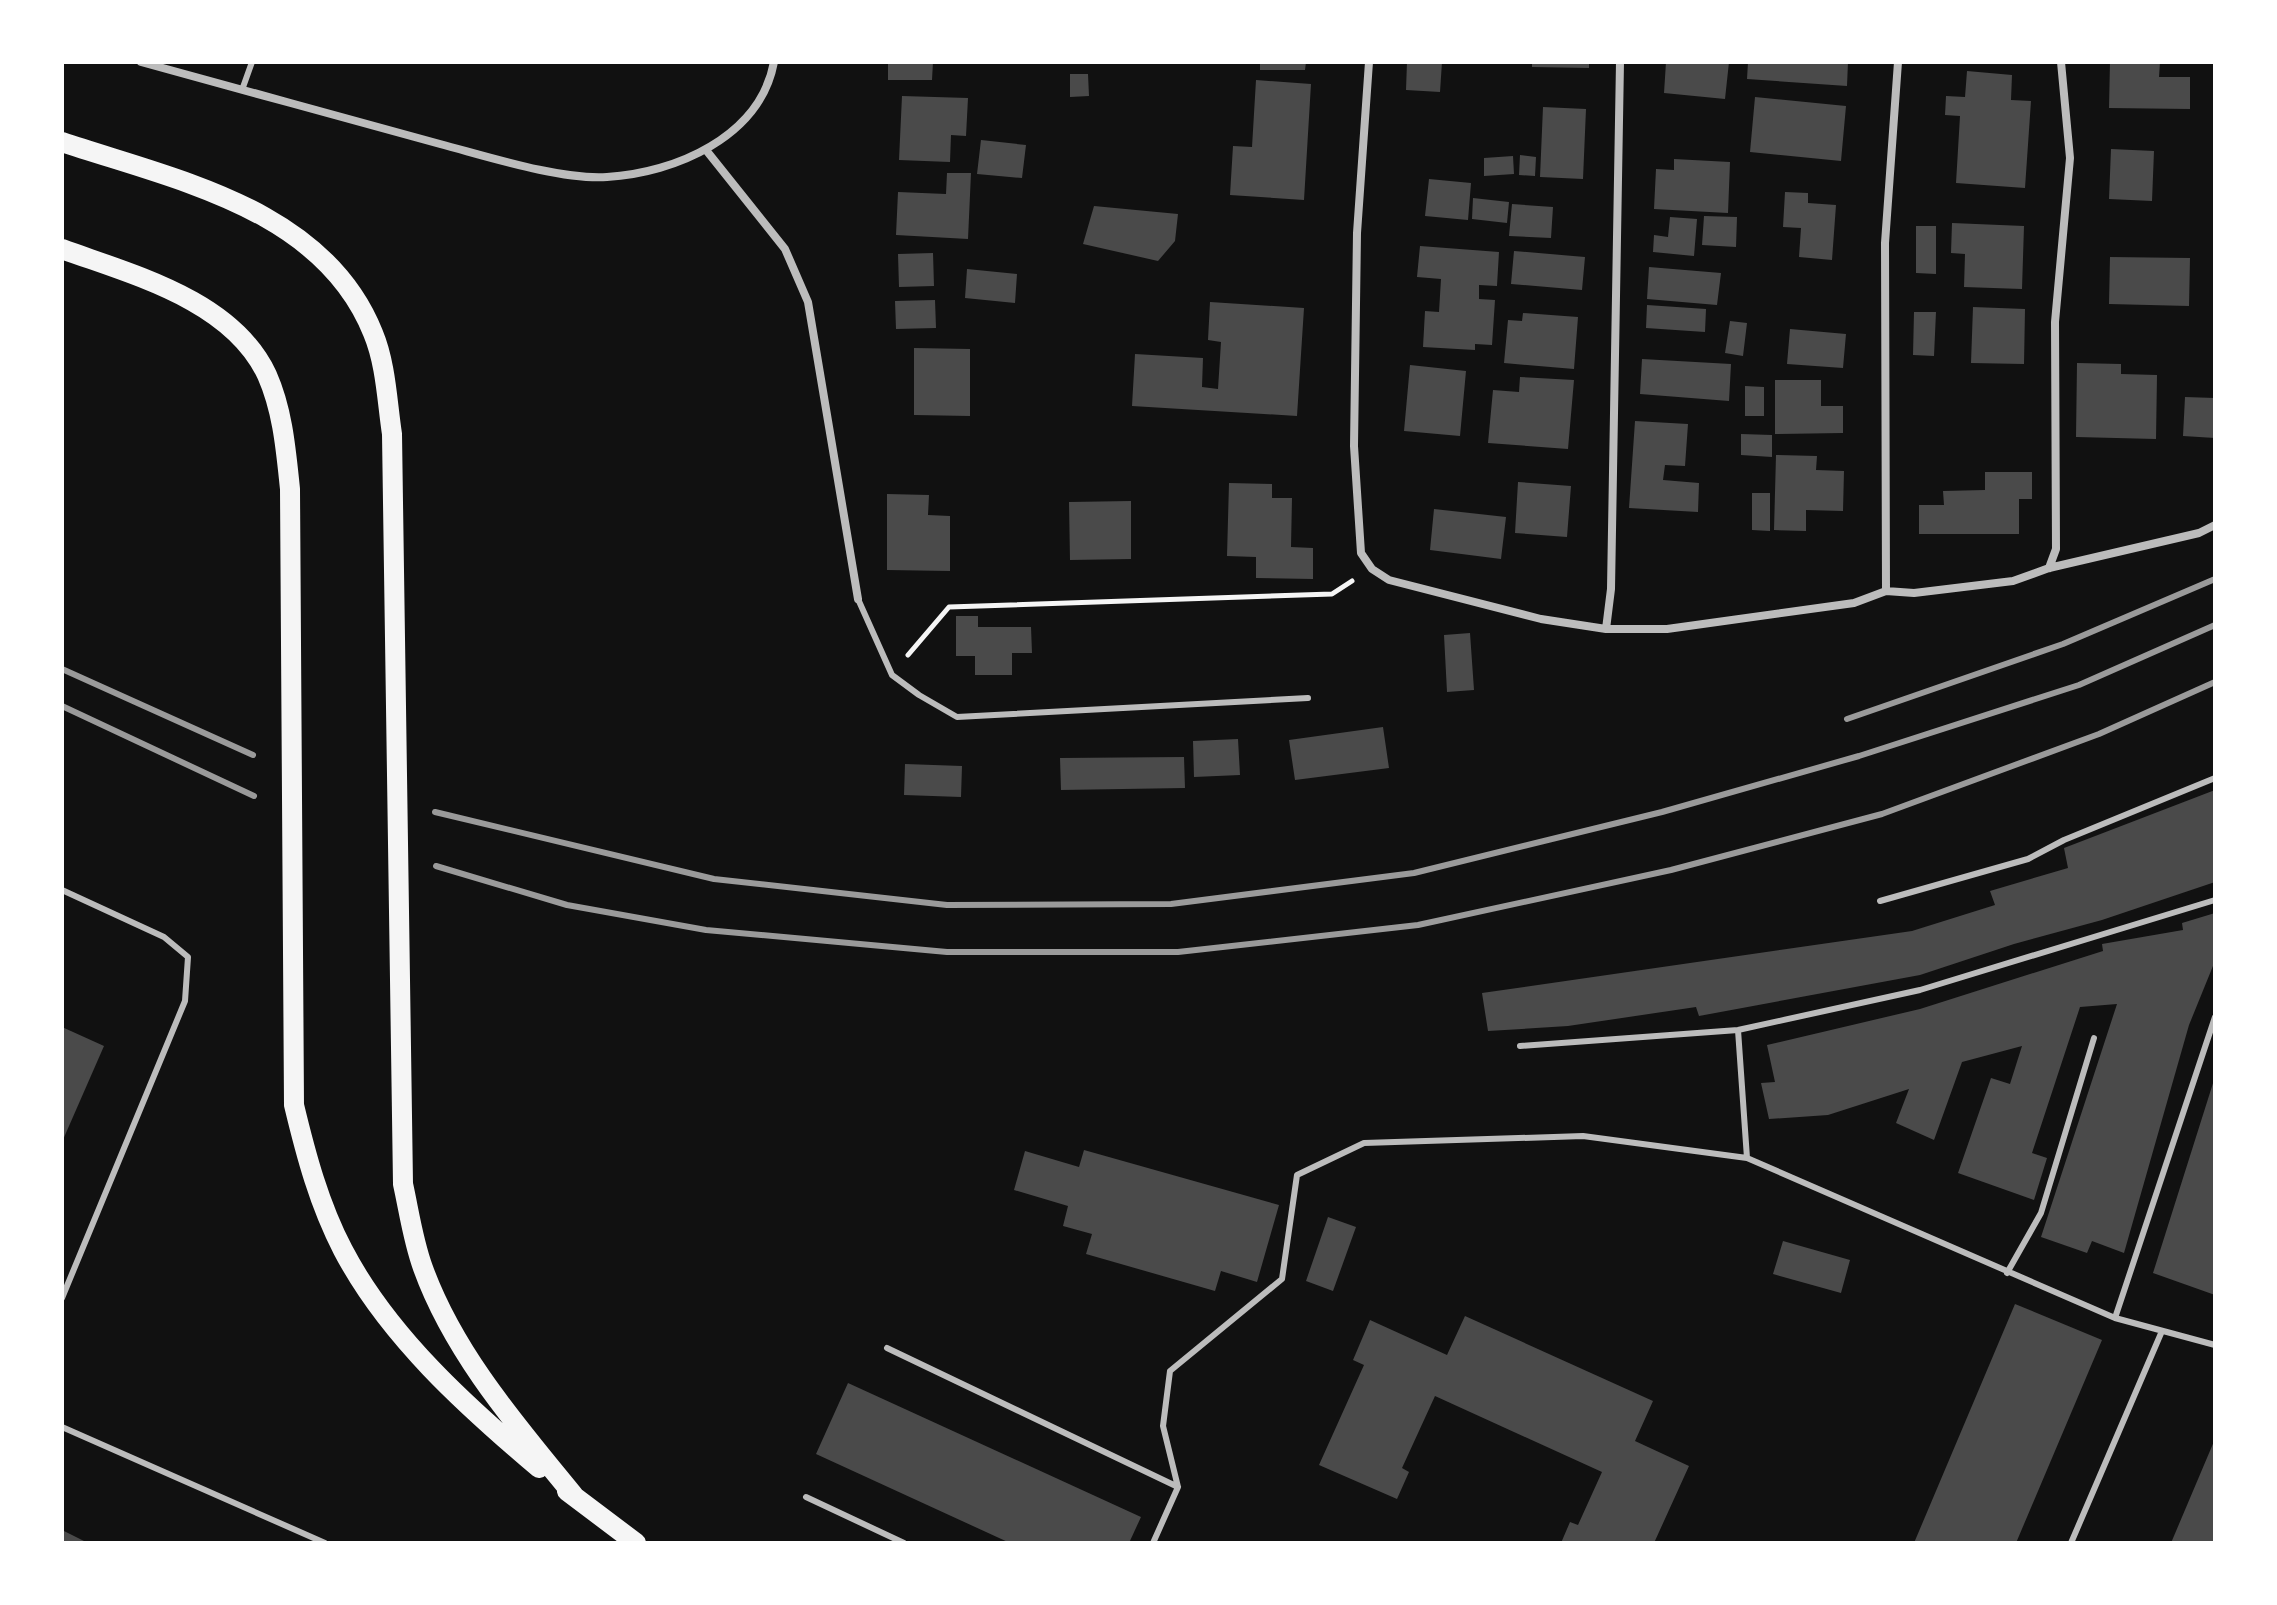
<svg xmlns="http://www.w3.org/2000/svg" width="2277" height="1605" viewBox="0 0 2277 1605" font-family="Commissioner,sans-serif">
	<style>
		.building { fill: #4a4a4a }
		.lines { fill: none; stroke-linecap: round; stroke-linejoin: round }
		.path { stroke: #f5f5f5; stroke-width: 5 }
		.service { stroke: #bcbcbc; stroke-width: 6 }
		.minor { stroke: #bcbcbc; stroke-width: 8 }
		.primary { stroke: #f5f5f5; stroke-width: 20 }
		.rail { stroke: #9a9a9a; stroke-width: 6 }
	</style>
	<rect width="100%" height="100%" fill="#111"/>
	<path class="building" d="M888,62h45l-1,18h-44z
		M1260,62h46l-1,8h-45z
		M1407,62h35l-2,30 -34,-2z
		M1532,62h57v6l-57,-1z
		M1666,62h63l-4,37 -61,-6z
		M1748,62h100l-1,24 -100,-7z
		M2110,62h50l-1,15h31v32l-81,-1z
		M1967,71l45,4 -1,25 20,1 -6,87 -69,-5 4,-67 -15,-1 1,-19 19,1z
		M1070,74h18l1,22 -19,1z
		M1256,80l55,4 -7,116 -74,-5 3,-49 19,1z
		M902,96l66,2 -2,38 -15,-1 -1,27 -51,-2z
		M1755,97l91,9 -5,55 -91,-9z
		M1543,107l43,2 -3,70 -43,-2z
		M981,140l45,5 -4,33 -45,-4z
		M2111,149l43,2 -2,50 -43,-2z
		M1520,155l16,2 -1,19 -16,-1z
		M1513,156l1,18 -30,2v-18z
		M1674,159l56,3 -2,51 -74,-4 2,-40 18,1z
		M947,173h24l-3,66 -72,-4 2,-43 48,2z
		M1429,179l42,4 -3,37 -43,-4z
		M1785,192l23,1v10l28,2 -4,55 -33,-3 2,-29 -18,-1z
		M1473,198l36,4 -2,21 -35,-4z
		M1512,204l41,3 -2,31 -42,-2z
		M1094,206l84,8 -3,27 -17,20 -75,-17z
		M1704,216l33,1 -1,30 -34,-2z
		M1670,217l27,2 -3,37 -41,-4 1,-17 14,2z
		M1952,223l72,3 -2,63 -58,-2 1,-33 -14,-1z
		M1916,226h20v48l-20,-1z
		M1420,246l79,6 -2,34 -18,-1v14l16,1 -3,45 -17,-1v6l-52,-3 2,-36 14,1 2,-33 -24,-2z
		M1514,251l71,6 -3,33 -71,-6z
		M933,253l1,33 -35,1 -1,-33z
		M2110,257l80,1 -1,48 -80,-2z
		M1649,267l72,6 -4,32 -70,-6z
		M967,269l50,5 -2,29 -50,-5z
		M935,300l1,28 -40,1 -1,-28z
		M1210,302l94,6 -7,108 -165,-10 3,-52 68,4 -1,29 16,2 3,-47 -13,-2z
		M1647,305l59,4 -1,23 -59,-4z
		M1973,307l52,2 -1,55 -53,-1z
		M1914,312h22l-2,44 -21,-1z
		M1523,313l55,4 -4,52 -70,-6 4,-43 14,1z
		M1730,321l17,2 -4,33 -18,-3z
		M1790,329l56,5 -3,34 -56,-4z
		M914,348l56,1v67l-56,-1z
		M1642,359l89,5 -2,37 -89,-7z
		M2077,363l44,1v10l36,1 -1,64 -80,-2z
		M1410,365l56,6 -6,65 -56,-5z
		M1520,377l54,3 -6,69 -80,-6 5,-53 26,2z
		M1775,380h46v26h22v27l-68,1z
		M1745,386l19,1v29h-19z
		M2185,397l30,1v40l-32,-2z
		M1635,421l53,3 -3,42 -20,-1 -2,15 36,3 -1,29 -69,-4z
		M1741,434l31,1v22l-31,-2z
		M1776,455l41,1 -1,14 28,1 -1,40 -37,-1v21l-32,-1z
		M1985,472h47v27h-13v35h-100v-29h25l-1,-14 42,-1z
		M1518,482l53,4 -4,51 -52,-4z
		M1229,483l43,1v14h20l-1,49 22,1v31l-57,-1v-21l-29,-1z
		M1752,493h18v38l-18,-1z
		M887,494l42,1 -1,20 22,1v55l-63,-1z
		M1131,501v58l-61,1 -1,-58z
		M1434,509l72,8 -5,42 -71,-9z
		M956,616h22v11h53l1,26h-20v22h-37v-19h-19z
		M1470,633l4,57 -27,2 -3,-57z
		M1383,727l6,41 -94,12 -6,-40z
		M1238,739l2,36 -46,2 -1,-36z
		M1184,757l1,31 -124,2 -1,-32z
		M905,764l57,2 -1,31 -57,-2z
		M2215,790v92l-113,38 -88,24 -94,31 -221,41 -3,-9 -128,19 -80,5 -6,-38 430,-62 83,-26 -5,-14 78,-23 -4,-20z
		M2215,913v48l-26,64 -65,228 -32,-12 -5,12 -46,-16 76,-233 -37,3 -48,146 15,5 -13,42 -76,-27 33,-95 19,6 12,-38 -60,16 -28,78 -38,-17 13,-34 -81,26 -59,4 -8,-36 14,-1 -8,-37 153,-36 183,-58 -1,-7 81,-14 -1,-7z
		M62,1027l42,19 -42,96z
		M2214,1080l1,1v214l-62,-22z
		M1084,1150l195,55 -22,77 -36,-11 -6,20 -129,-37 6,-20 -29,-8 5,-20 -54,-16 11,-39 54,16z
		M1328,1217l28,10 -23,64 -27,-10z
		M1783,1241l67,19 -9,33 -68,-19z
		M2015,1304l87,36 -86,203h-102z
		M1465,1316l188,85 -18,40 54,25 -35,77h-93l9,-21 8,3 24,-53 -167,-76 -33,72 7,4 -12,27 -78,-34 45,-100 -11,-5 17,-40 77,35z
		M848,1383l293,134 -12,26h-119l-194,-89z
		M2215,1439v104h-44z
		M62,1530l26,13h-26z"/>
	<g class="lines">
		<path class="path" d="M908,655l41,-48 383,-13 20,-13"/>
		<path class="service" d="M242,90l10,-28
			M858,599l34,76 27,20 38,22 351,-19
			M62,890l102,47 24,20 -3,44 -123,297
			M1880,901l148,-42 36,-19 151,-62
			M1738,1030l9,128
			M1520,1046l218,-16 182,-40 295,-90
			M2007,1273l34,-60 53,-175
			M2115,1318l100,-301
			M887,1348l291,139
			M62,1427l263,116
			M806,1497l98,46
			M1153,1543l25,-56 -15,-61 7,-55 112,-92 15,-104 67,-32 219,-7 164,22 368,160 100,27
			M2071,1543l91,-212"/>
		<path class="minor" d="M141,62c100,27 199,55 299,82 46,12 120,36 167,33 68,-4 153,-40 167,-115
			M1369,62l-12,171 -3,213 7,107 11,16 17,11 152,39 65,10h61l187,-26 32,-12 28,2 99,-12 36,-13 150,-35 16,-8
			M706,150l79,99 23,53 50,297
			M2049,568l7,-19 -1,-227 15,-164 -9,-96
			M1886,591l-1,-348 13,-181
			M1606,629l5,-40 9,-527"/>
		<path class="primary" d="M62,142c113,38 261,66 311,191 13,31 14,68 19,101l11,750c6,27 10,57 20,84 31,86 95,159 152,229
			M62,249c71,26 170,51 205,126 16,36 19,76 23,114l4,616c12,50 25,99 49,145 45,86 123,156 196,218
			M567,1491l69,52"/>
		<path class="rail" d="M62,669l191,86
			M62,706l192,90
			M1847,719l216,-75 152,-65
			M435,812l279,67 233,26 224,-1 243,-31 248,-61 197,-56 220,-71 136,-60
			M436,866l131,39 139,25 241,22h231l240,-27 253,-55 211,-56 217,-80 116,-52"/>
	</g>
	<rect width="2277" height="1605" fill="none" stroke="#ffffff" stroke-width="128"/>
</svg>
